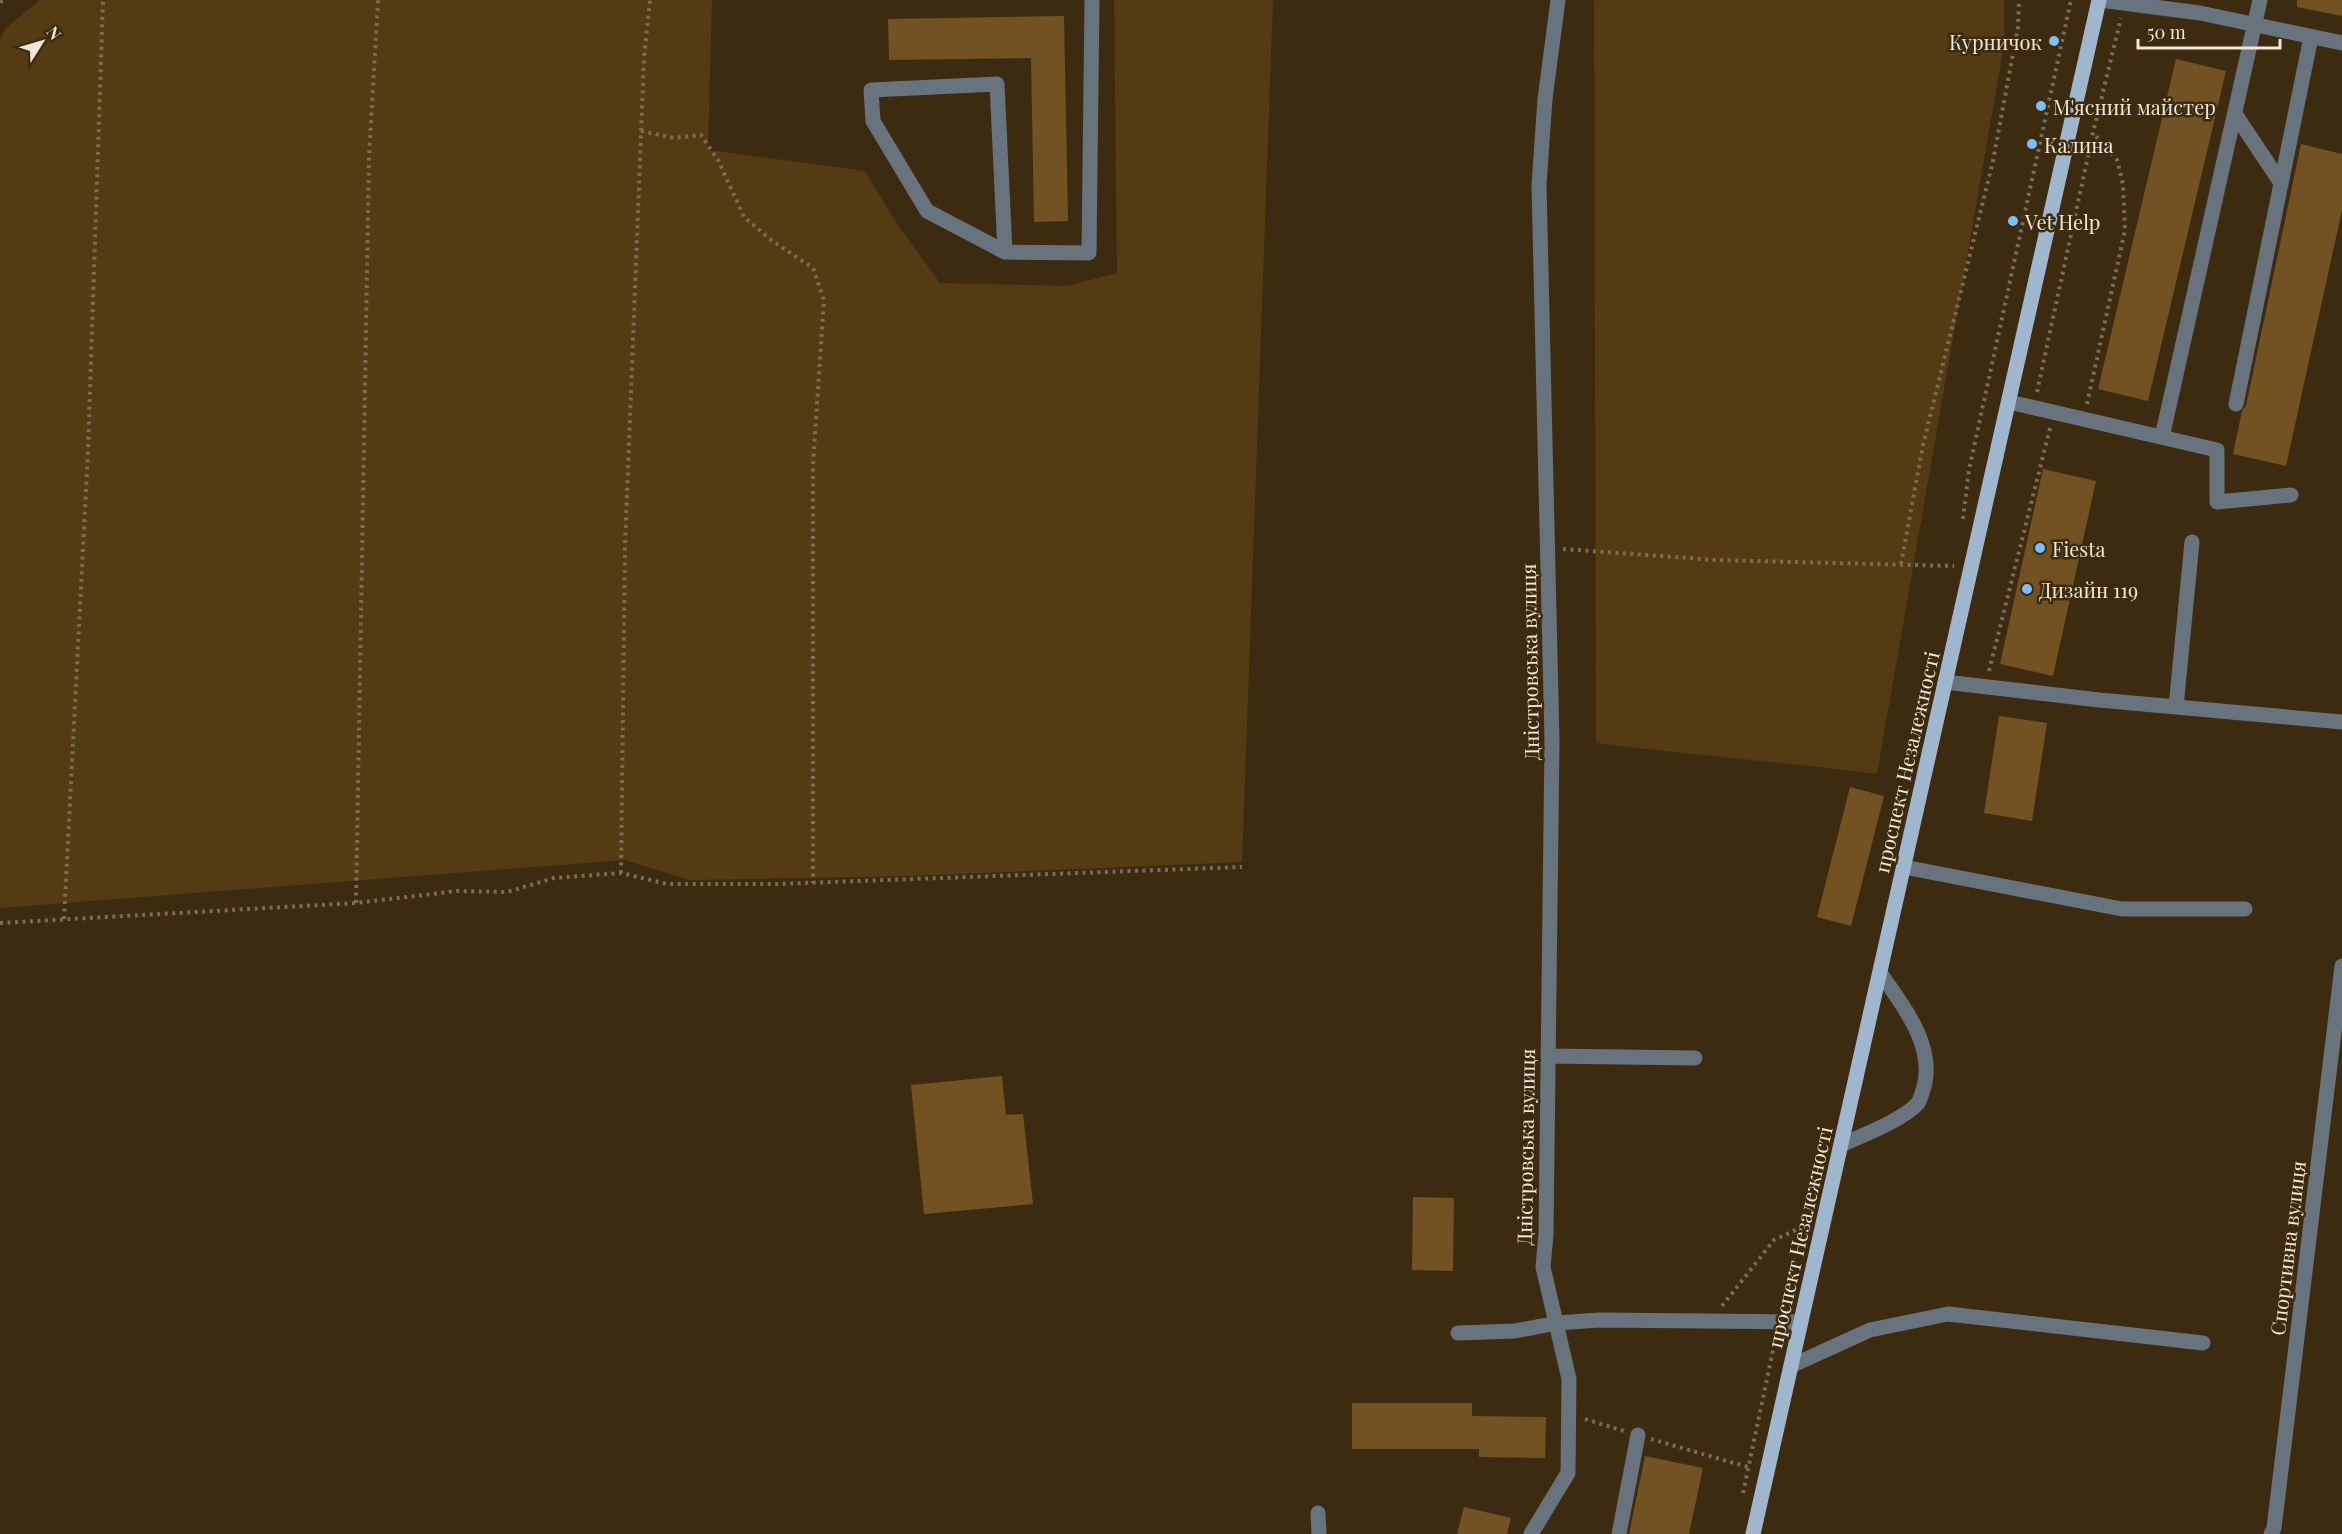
<svg xmlns="http://www.w3.org/2000/svg" width="2342" height="1534" viewBox="0 0 2342 1534" font-family="'Playfair Display',serif">
	<style>
		.green { fill: #543b13 }
		.building { fill: #725222 }
		.lines { fill: none; stroke-linecap: round; stroke-linejoin: round }
		.path { stroke: #7b6c56; stroke-width: 4; stroke-dasharray: 3 4.5; stroke-linecap: butt }
		.minor { stroke: #68737d; stroke-width: 15 }
		.major { stroke: #a0b6cc; stroke-width: 15 }
		.poi-dot { fill: #7dbef9; stroke: #3c2b11; stroke-width: 2 }
		.labels { text-anchor: middle; dominant-baseline: central; stroke-width: 5; stroke-linejoin: round; paint-order: stroke }
		.poi-label { font-size: 20px; fill: #f1e6d7; stroke: #3c2b11; text-anchor: start }
		.street-label { font-size: 20px; fill: #f1e6d7; stroke: #3c2b11 }
	</style>
	<rect width="100%" height="100%" fill="#3c2b11"/>
	<path class="green" d="M40,0h672l-4,150 157,21 32,53 43,59 127,3 50,-13 -3,-273h159l-31,862 -334,14 -219,4 -64,-20 -625,48v-869l6,-11z
		M1594,0h410v45l-127,729c-94,-12 -188,-19 -281,-31z"/>
	<path class="building" d="M2297,0h45v16l-45,-9z
		M1064,16l4,205 -34,1 -3,-164 -142,2 -1,-41z
		M2176,59l50,12 -78,330 -50,-12z
		M2301,144l41,10v56l-56,256 -53,-12 9,-43 4,-5z
		M2043,469l53,12 -43,195 -53,-12z
		M1999,716l48,7 -15,98 -48,-8z
		M1850,787l34,9 -33,130 -34,-9z
		M1002,1076l4,39 17,-1 10,90 -109,10 -13,-129z
		M1413,1197l41,1 -1,73 -41,-1z
		M1352,1403h120v13l74,1 -1,41 -66,-1v-8h-127z
		M1645,1456l58,12 -14,66h-60z
		M1464,1507l47,11 -4,16h-50z"/>
	<g class="lines">
		<path class="path" d="M0,2l4,-2
			M641,131l33,7 27,-3 17,25 26,57 27,23 42,28 11,32 -11,164v419
			M2037,392l56,-259 28,-115
			M2087,404l38,-174 -2,-46 -6,-24 -23,-26
			M1963,519l6,-49 102,-470
			M1563,549l153,11 238,6
			M1901,564l22,-119 70,-284 25,-134 1,-27
			M1989,671l61,-243
			M621,873l4,-326 19,-490 6,-57
			M356,903l13,-747 9,-156
			M64,919l24,-468 15,-451
			M0,923l356,-20 101,-12 50,1 47,-14 67,-5 46,11h110l465,-17
			M1783,1305l22,-88
			M1722,1306l52,-66 28,-13
			M1585,1419l39,12
			M1651,1439l97,28
			M1743,1493l33,-157"/>
		<path class="minor" d="M2100,0l100,13 142,30
			M2235,114l46,69
			M1005,252l-8,-168 -126,6 2,31 54,90 78,41 84,1 3,-253
			M2009,402l208,48v52l74,-7
			M2236,404l75,-367
			M2162,437l98,-437
			M1945,682l154,18 243,22
			M2176,707l16,-165
			M1904,867l218,42h123
			M1548,1056l147,2
			M1841,1145c20,-9 64,-26 77,-42 2,-3 4,-10 5,-13 14,-42 -20,-85 -43,-117
			M1458,1333l57,-2 42,-8 42,-3 202,2
			M1791,1366l79,-36 78,-16 255,29
			M1318,1513l1,21
			M1531,1534l37,-61 1,-94 -26,-112 3,-33 6,-493 -13,-556 6,-86 13,-99
			M1619,1534l19,-99
			M2271,1534l3,-6 68,-562"/>
		<path class="major" d="M1753,1534l346,-1534"/>
	</g>
	<g class="poi-dot">
		<circle cx="2054" cy="41" r="6"/>
		<circle cx="2041" cy="106" r="6"/>
		<circle cx="2032" cy="144" r="6"/>
		<circle cx="2013" cy="221" r="6"/>
		<circle cx="2040" cy="548" r="6"/>
		<circle cx="2027" cy="589" r="6"/>
	</g>
	<g class="labels">
		<g class="poi-label">
			<text x="2042" y="41" text-anchor="end">Курничок</text>
			<text x="2053" y="106">М'ясний майстер</text>
			<text x="2044" y="144">Калина</text>
			<text x="2025" y="221">Vet Help</text>
			<text x="2052" y="548">Fiesta</text>
			<text x="2039" y="589">Дизайн 119</text>
		</g>
		<g class="street-label">
			<text transform="translate(1529 662) rotate(-91)">Дністровська вулиця</text>
			<text transform="translate(1906 762) rotate(-77)">проспект Незалежності</text>
			<text transform="translate(1525 1147) rotate(-89)">Дністровська вулиця</text>
			<text transform="translate(1799 1237) rotate(-77)">проспект Незалежності</text>
			<text transform="translate(2287 1248) rotate(-83)">Спортивна вулиця</text>
		</g>
	</g>
	<g transform="translate(42 42) rotate(53)" stroke="#3c2b11" stroke-width="4.5" paint-order="stroke">
	<path d="M0-4.5L10 22L0 15L-10 22Z" fill="#f1e6d7"/>
	<text y="-9" font-size="16" font-weight="bold" text-anchor="middle" fill="#f1e6d7">N</text>
	</g>
	<path d="M2138 39v9h142v-9" fill="none" stroke="#f1e6d7" stroke-width="3"/>
	<text x="2147" y="39" font-size="18" fill="#f1e6d7" stroke="#3c2b11" stroke-width="4.5" paint-order="stroke">50 m</text>
</svg>
